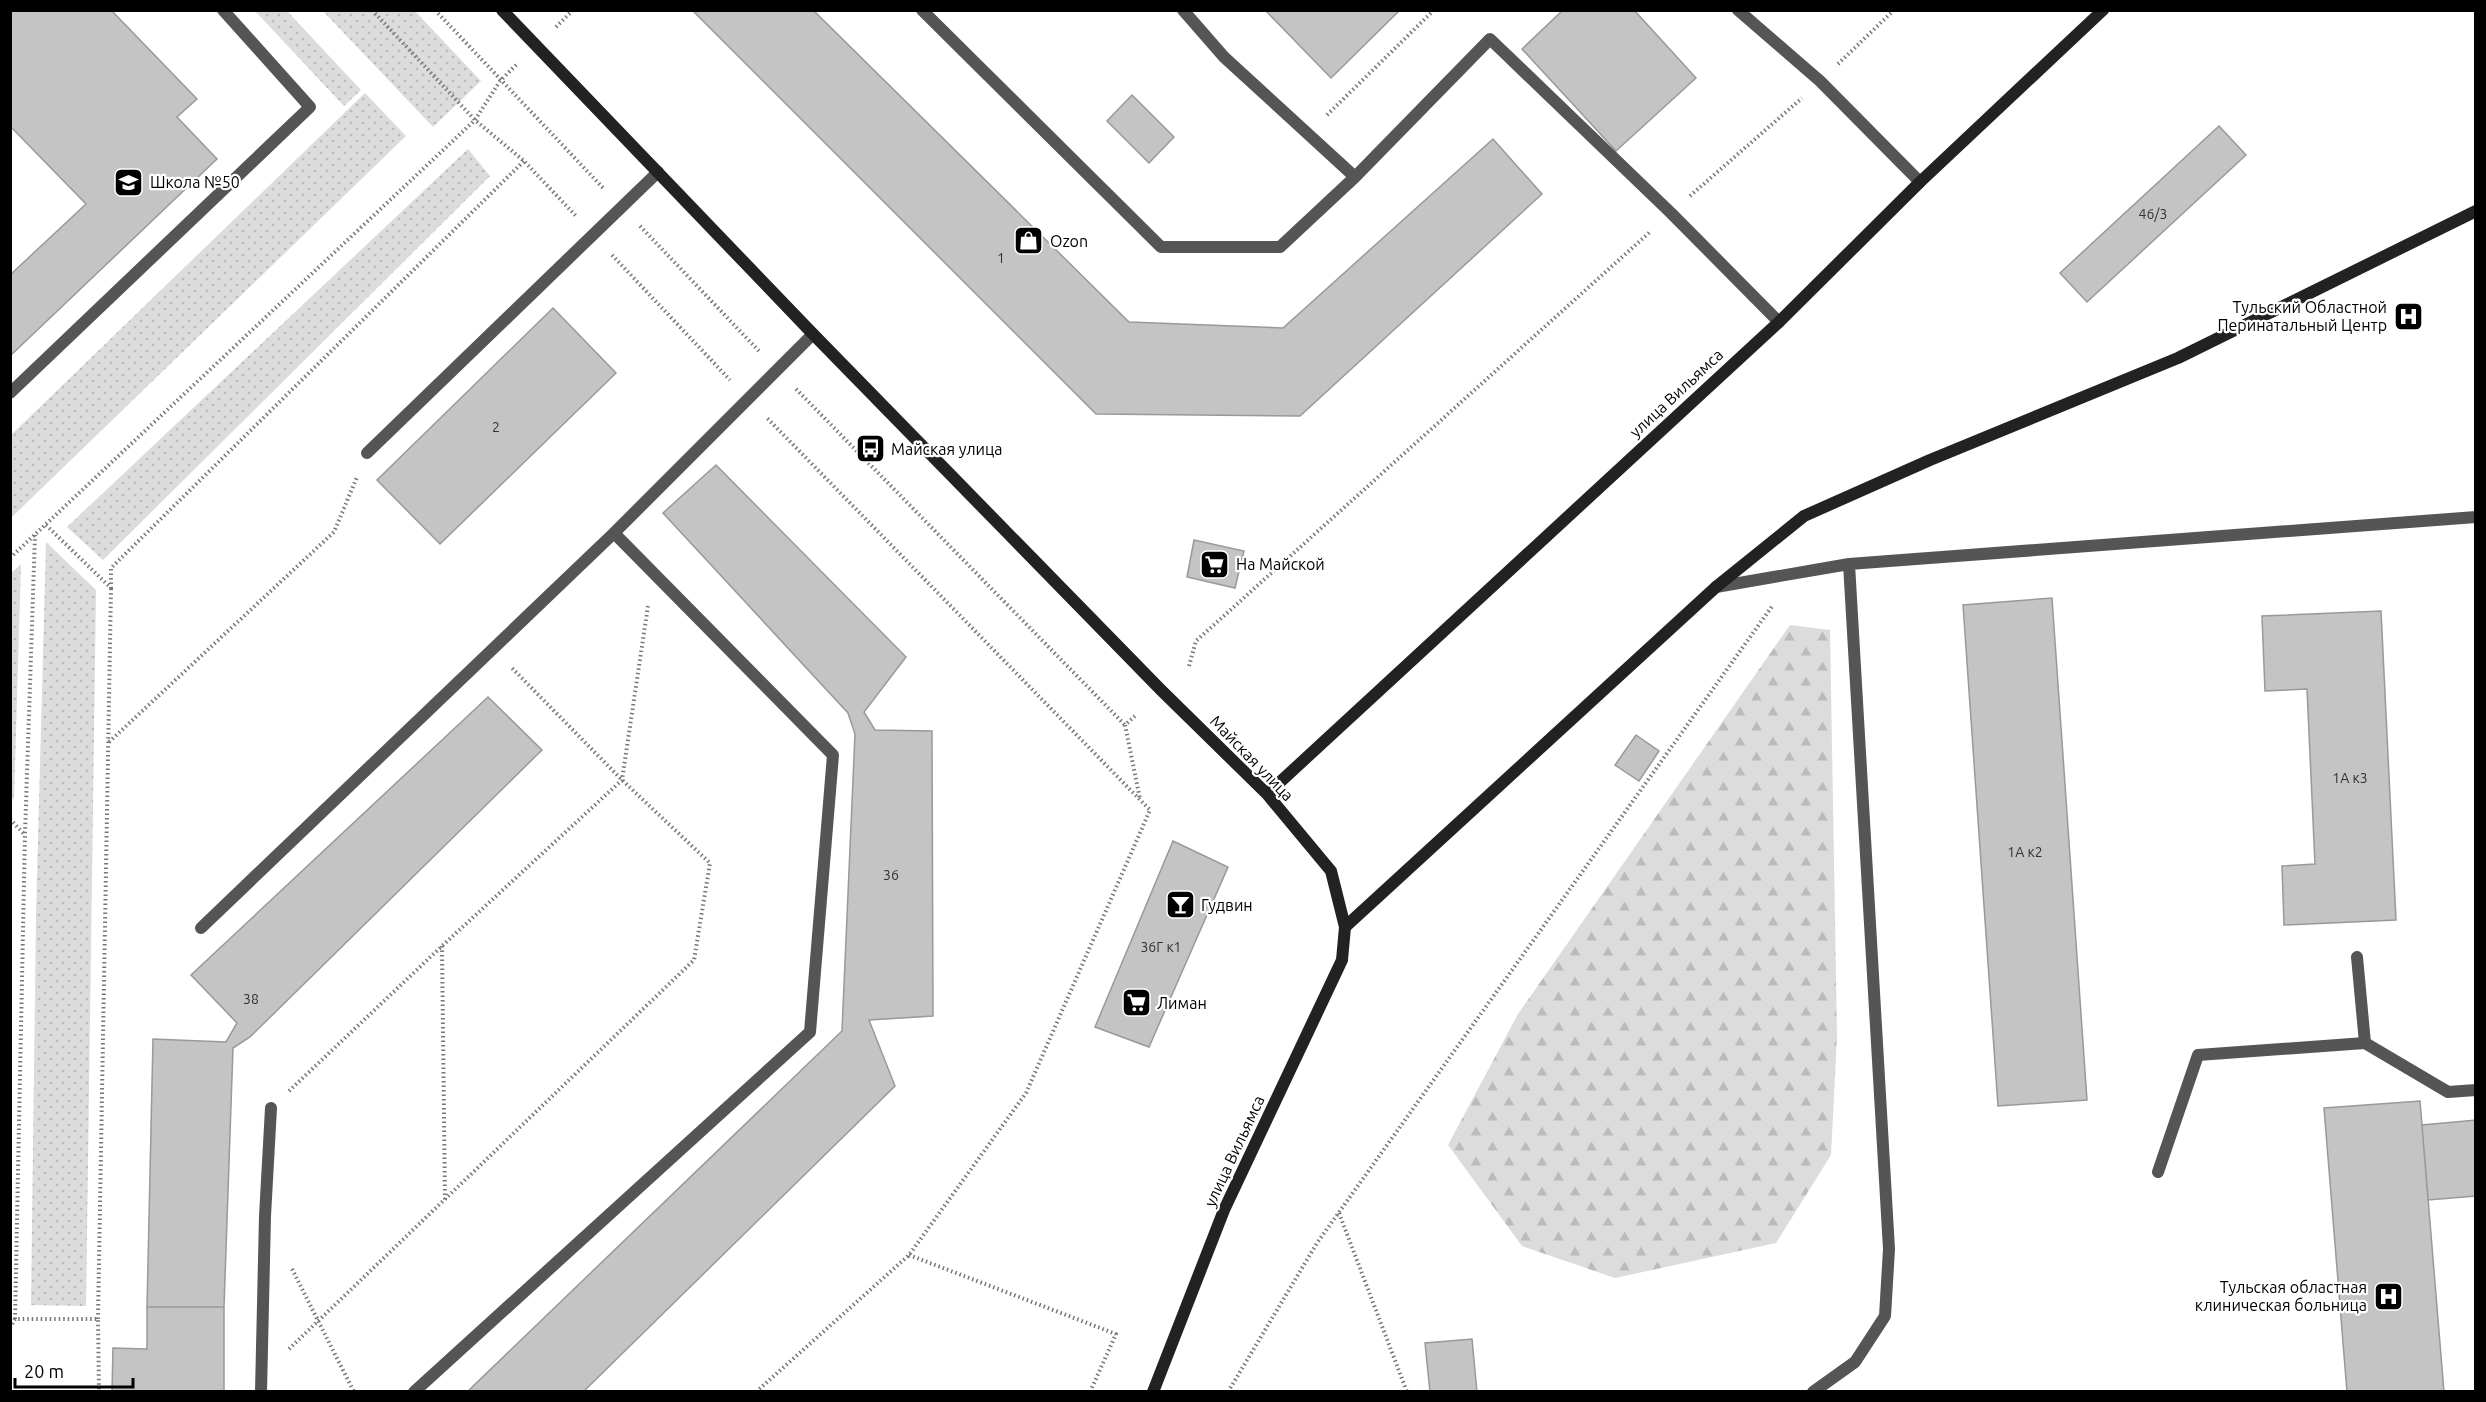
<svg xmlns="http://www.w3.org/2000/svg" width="2486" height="1402" viewBox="0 0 2486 1402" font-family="Ubuntu,sans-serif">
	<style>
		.grass { fill: url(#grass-dots) }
		.forest { fill: url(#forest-firs) }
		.building { fill: #c4c4c4; stroke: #999; stroke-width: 1.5 }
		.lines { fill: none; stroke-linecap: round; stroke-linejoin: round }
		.path { stroke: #777; stroke-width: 4; stroke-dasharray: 1.5 3; stroke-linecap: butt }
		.lane { stroke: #555; stroke-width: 12 }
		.secondary { stroke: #222; stroke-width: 12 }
		.labels { text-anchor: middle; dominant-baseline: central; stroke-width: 4.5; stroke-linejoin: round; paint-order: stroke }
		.number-label { font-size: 14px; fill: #313131 }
		.poi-label { font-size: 16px; fill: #000; stroke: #fff; text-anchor: start }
		.street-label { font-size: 16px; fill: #000; stroke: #fff }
	</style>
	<defs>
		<pattern id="grass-dots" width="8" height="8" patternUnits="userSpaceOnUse" patternTransform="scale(1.5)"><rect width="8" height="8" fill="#dcdcdc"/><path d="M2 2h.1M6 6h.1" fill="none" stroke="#bbb" stroke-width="1.8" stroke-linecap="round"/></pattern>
		<pattern id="forest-firs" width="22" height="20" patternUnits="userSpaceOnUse" patternTransform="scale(1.5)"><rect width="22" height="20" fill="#dcdcdc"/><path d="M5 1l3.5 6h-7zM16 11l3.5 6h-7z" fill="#bbb"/></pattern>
	</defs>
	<rect width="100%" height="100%" fill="#fff"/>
	<path class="grass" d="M255,11h32l74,79 -17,16z
		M323,11h92l66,70 -48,46z
		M365,93l41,43 -395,382v-83z
		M468,149l22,27 -387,384 -36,-33z
		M46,542l50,48 -10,716 -55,-1 5,-390z
		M21,564l-7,236 -4,-4v-222z"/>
	<path class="forest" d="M1790,625l40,5 7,406 -6,119 -55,88 -161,35 -93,-32 -74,-101 70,-131z"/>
	<path class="building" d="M10,10h101l86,89 -20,18 40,42 -207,197v-81l76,-71 -76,-78z
		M692,10h121l316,312 154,6 210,-189 49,55 -242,222 -204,-2z
		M1265,10h135l-69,68z
		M1563,10h71l62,68 -80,73 -94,-102z
		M1132,95l42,42 -25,26 -42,-42z
		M2219,126l27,29 -159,147 -27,-29z
		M553,308l63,65 -176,171 -63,-64z
		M716,465l190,192 -42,55 11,18 57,1 1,285 -64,4 26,66 -312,306h-116l375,-361 13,-297 -7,-21 -185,-200z
		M1194,540l50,11 -9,37 -48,-11z
		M2052,598l35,502 -89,6 -35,-501z
		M2381,611l15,309 -112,5 -2,-59 33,-2 -8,-175 -42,2 -3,-75z
		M488,697l54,53 -292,287 -17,11 -9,259h-77l6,-268 73,3 11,-19 -46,-48z
		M1636,735l23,16 -20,30 -24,-16z
		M1173,841l55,26 -79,180 -54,-20z
		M2420,1101l24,291h-97l-23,-284z
		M2476,1120v76l-48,4 -6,-75z
		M147,1307h77v85h-112l1,-44 34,1z
		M1472,1339l5,53h-47l-5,-49z"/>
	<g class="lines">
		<path class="path" d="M372,10l103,110 49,41 52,55
			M435,10l169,179
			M556,27l17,-17
			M1838,64l56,-54
			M1327,115l107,-105
			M1690,196l112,-98
			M640,226l119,125
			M612,255l118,125
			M796,389l329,336
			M46,525l65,63v-20l413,-407
			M10,558l465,-438 25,-39 18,-18
			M1189,666l7,-25 455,-410
			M1135,716l-10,9 15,74
			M109,742l225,-210 23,-55
			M10,819l14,15
			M442,946l3,254
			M289,1091l153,-145 180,-166 26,-174
			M1339,1213l68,179
			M909,1255l207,79 -26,58
			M292,1269l62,123
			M15,1319l10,-485 10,-299
			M98,1319l13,-731
			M10,1328l5,-9h83l1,73
			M289,1349l405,-389 16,-97 -88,-83 -110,-112
			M756,1392l153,-137 117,-162 124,-283 -383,-392
			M1228,1392l89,-149 456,-638"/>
		<path class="lane" d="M922,10l239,237h119l75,-70
			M1183,10l41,47 131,120 135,-138 181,174 108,109
			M1738,10l82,71 100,101
			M10,393l300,-286 -87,-97
			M367,453l291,-281
			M614,533l199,-199
			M1716,587l133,-23 627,-47
			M201,928l413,-395 219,222 -23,277 -396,360
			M2357,957l8,86 83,49 28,-2
			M2158,1172l40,-117 167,-12
			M261,1392l4,-176 6,-108
			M1813,1392l42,-30 30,-46 4,-67 -40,-685"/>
		<path class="secondary" d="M502,10l311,324 348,356 106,104 64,77 14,56 -3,33 -118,250 -71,182
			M1267,794l512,-472 141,-140 183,-172
			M1345,927l371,-340 88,-71 126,-56 248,-102 298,-147"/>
	</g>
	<defs>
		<symbol id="school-square" viewBox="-11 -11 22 22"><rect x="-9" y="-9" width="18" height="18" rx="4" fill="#000" stroke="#fff"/><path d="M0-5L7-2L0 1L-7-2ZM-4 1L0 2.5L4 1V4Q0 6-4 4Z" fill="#fff"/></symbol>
		<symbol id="shop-square" viewBox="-11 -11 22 22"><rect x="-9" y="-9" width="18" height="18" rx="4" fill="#000" stroke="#fff"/><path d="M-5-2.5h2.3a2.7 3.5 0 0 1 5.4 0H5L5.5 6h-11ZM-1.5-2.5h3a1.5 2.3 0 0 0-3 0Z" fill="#fff"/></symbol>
		<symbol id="hospital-square" viewBox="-11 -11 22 22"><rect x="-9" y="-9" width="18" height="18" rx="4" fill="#000" stroke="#fff"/><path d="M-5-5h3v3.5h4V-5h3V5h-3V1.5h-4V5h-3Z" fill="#fff"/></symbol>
		<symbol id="bus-square" viewBox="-11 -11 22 22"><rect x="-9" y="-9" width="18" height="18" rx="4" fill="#000" stroke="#fff"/><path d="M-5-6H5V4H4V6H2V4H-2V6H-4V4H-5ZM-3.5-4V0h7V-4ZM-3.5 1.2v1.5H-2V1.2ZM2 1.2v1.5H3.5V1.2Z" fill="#fff"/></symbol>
		<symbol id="supermarket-square" viewBox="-11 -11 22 22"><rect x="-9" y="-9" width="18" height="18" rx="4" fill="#000" stroke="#fff"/><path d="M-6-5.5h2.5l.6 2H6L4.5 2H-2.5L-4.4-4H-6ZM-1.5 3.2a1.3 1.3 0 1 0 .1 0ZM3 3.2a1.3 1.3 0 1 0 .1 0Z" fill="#fff"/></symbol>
		<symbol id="bar-square" viewBox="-11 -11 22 22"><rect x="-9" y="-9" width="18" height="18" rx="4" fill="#000" stroke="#fff"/><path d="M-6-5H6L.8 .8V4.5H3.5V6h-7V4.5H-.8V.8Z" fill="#fff"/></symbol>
	</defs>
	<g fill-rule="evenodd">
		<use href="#school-square" x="112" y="166" width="33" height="33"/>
		<use href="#shop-square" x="1012" y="224" width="33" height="33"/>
		<use href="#hospital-square" x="2392" y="300" width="33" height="33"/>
		<use href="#bus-square" x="854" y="432" width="33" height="33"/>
		<use href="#supermarket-square" x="1198" y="548" width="33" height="33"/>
		<use href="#bar-square" x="1164" y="888" width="33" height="33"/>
		<use href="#supermarket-square" x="1120" y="986" width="33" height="33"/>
		<use href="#hospital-square" x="2372" y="1280" width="33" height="33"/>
	</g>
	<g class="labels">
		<g class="number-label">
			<text x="2153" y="214">46/3</text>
			<text x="1001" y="258">1</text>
			<text x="496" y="427">2</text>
			<text x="2350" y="778">1А к3</text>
			<text x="2025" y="852">1А к2</text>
			<text x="891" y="875">36</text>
			<text x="1161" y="947">36Г к1</text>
			<text x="251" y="999">38</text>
		</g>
		<g class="poi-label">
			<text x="150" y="182">Школа №50</text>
			<text x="1050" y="241">Ozon</text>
			<text x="2387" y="307" text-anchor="end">Тульский Областной<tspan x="2387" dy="18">Перинатальный Центр</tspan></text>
			<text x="891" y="449">Майская улица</text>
			<text x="1236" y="564">На Майской</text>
			<text x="1201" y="905">Гудвин</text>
			<text x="1157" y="1003">Лиман</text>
			<text x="2367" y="1287" text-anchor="end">Тульская областная<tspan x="2367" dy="18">клиническая больница</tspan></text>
		</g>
		<g class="street-label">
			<text transform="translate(1676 393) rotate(-43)">улица Вильямса</text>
			<text transform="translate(1252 758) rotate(46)">Майская улица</text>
			<text transform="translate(1234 1151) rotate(-65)">улица Вильямса</text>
		</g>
	</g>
	<rect width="2486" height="1402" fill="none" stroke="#000000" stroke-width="24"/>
	<path d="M15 1378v9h118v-9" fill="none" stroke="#000000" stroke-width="3"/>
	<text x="24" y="1378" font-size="18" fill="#000000" stroke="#ffffff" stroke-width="4.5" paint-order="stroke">20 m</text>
</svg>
